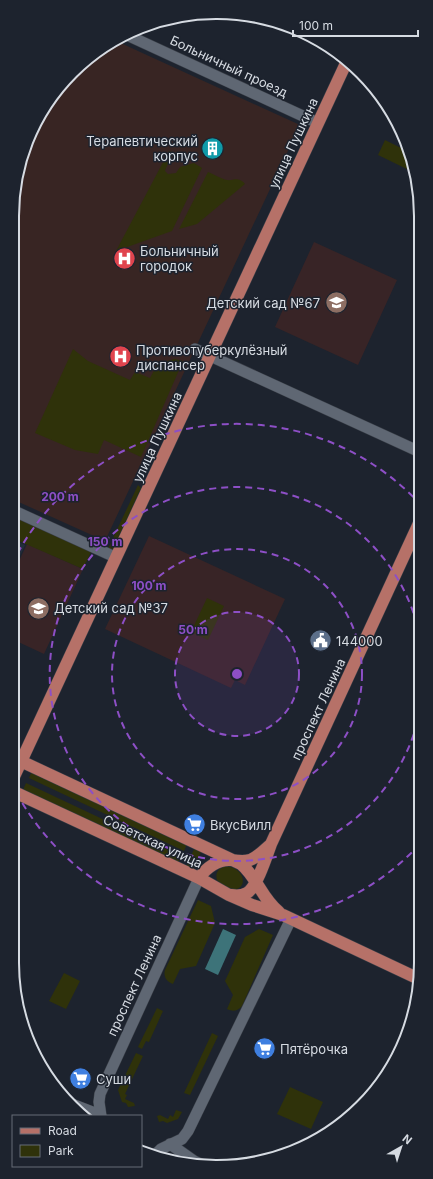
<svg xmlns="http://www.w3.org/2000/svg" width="433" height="1179" viewBox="0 0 433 1179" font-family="Inter,sans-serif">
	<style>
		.built { fill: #232d3b }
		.education { fill: #382426 }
		.medical { fill: #382523 }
		.green { fill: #2f320a }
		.water { fill: #3d7379 }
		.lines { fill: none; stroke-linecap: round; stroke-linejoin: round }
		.minor-casing { stroke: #393e47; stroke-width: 12 }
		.major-casing { stroke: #393e47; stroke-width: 13 }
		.minor { stroke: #5f6773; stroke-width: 11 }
		.major { stroke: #b67168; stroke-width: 12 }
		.ring { fill: none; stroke: #8d4fc6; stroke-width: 2; stroke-dasharray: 7 5 }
		.labels { text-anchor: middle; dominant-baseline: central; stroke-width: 3; stroke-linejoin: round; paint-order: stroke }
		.street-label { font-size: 13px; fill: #d6dbe2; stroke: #1d232e }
		.poi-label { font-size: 13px; fill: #d6dbe2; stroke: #1d232e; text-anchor: start }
		.rim { fill: none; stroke: #d6dbe2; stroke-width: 2 }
		.centre { fill: #8d4fc6; stroke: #1d232e; stroke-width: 2 }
		.ring-label { font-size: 12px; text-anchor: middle; font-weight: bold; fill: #8d4fc6; stroke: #1d232e; stroke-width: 3; stroke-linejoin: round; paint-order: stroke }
	</style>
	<rect width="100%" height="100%" fill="#1d232e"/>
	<path class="built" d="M12,539l13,6 -13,28z"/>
	<path class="education" d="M314,242l83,38 -39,85 -83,-38z
		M149,536l136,63 -40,86 -10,-5 -4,8 -126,-59z
		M27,544l56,25 -39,85 -32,-15v-63z"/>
	<path class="medical" d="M114,40l186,85 -195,416 -93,-42v-283l7,-53 35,-71z"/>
	<path class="green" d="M385,140l24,12 6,21 -37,-18z
		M169,151l3,1c0,7 -5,12 -7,19l3,3 8,-1 4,-6 14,-4 8,5 -30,63 -56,20z
		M208,172c6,2 13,7 19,8 6,1 11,-4 18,4l-48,40 -18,5z
		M73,349l15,12 42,19 5,-8 15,6 8,-15 17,-4 8,2 -42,96 -37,-17 -6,14 -23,-4 -40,-17z
		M138,485l3,3 -29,63h-5z
		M12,514l80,36 -9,19 -71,-31z
		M207,598l17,8 -16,34 -17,-8z
		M32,771l155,73 -3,7 -155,-73z
		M26,783l155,73 -3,7 -155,-73z
		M195,847l6,5 -7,16 -2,1 -6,-2z
		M225,866c25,2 22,31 2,21 -4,-2 -7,-4 -10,-7 -2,-7 1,-11 8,-14z
		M198,900l13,6 4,17 -19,43 -16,3 -7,15c-6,-2 -10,-7 -8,-14z
		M259,929l14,6 -31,71c-4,5 -9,6 -15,3l6,-14 -8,-14 20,-44z
		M64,973l16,8 -14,28 -17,-8z
		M157,1008l6,3 -14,31 -3,-1 -4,8 -4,-2z
		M212,1033l6,3 -28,59 -6,-2z
		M136,1053l7,3 -18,38 2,1 -2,4 9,4 1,3 -7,1 -2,-4 -4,-1 -4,-12z
		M290,1087l33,15 -12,27 -34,-15z
		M176,1110l6,2 -4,7 -11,4 -4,-2 -4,1 -2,-6 3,-1 8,4 2,-4 3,2z"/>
	<path class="water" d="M223,929l13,6 -18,40 -13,-6z"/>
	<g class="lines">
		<defs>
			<path id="minor" d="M127,35l191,88
				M195,349l225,103
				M12,510l103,47
				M69,1103l31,12
				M101,1116l-2,-14 1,-8 99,-216
				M170,1144l24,17 9,4
				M156,1154l5,-5 21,-10 6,-8 103,-212"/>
			<path id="major" d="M12,757l229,107c16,13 21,35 38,48
				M12,781l335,-720
				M12,791l187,87 30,17 23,10 31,10 136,64
				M199,878c7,-10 19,-19 32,-18 6,1 13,2 19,0 8,-3 14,-10 20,-15
				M231,895c6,1 11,1 16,-2 10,-6 20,-38 24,-49l149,-323"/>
		</defs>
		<use href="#minor" class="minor-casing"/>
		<use href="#major" class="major-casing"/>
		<use href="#minor" class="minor"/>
		<use href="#major" class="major"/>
	</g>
	<circle cx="237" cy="674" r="62" fill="#8d4fc6" fill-opacity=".12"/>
	<g class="ring">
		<circle cx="237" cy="674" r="62"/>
		<circle cx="237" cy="674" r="125"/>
		<path d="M420 711A187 187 0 1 1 420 637"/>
		<path d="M420 844A250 250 0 0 1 12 784M12 564A250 250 0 0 1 420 504"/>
	</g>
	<defs>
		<symbol id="building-disc" viewBox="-11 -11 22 22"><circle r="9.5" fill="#0f9aa8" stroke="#1d232e"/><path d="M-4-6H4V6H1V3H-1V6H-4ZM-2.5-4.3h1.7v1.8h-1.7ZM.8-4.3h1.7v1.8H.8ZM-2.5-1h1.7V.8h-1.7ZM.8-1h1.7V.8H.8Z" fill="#fff"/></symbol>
		<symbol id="hospital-disc" viewBox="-11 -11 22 22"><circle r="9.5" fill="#e0444e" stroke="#1d232e"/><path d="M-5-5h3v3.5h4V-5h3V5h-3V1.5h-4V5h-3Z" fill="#fff"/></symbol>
		<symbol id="school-disc" viewBox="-11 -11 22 22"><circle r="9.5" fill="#8d6e63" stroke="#1d232e"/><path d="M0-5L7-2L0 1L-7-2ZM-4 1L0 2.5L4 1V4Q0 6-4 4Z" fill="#fff"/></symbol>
		<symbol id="civic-disc" viewBox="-11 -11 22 22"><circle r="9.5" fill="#5c6f8a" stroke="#1d232e"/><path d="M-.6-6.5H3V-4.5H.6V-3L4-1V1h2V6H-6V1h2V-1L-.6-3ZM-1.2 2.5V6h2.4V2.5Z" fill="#fff"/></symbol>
		<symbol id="supermarket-disc" viewBox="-11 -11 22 22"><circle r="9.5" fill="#3f7fe0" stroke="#1d232e"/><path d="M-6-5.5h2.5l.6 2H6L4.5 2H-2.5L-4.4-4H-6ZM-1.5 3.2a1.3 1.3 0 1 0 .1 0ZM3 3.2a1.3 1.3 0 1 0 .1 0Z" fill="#fff"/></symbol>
	</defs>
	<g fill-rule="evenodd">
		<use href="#building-disc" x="200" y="136" width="25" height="25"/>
		<use href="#hospital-disc" x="112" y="246" width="25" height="25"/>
		<use href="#school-disc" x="324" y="290" width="25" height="25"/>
		<use href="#hospital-disc" x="108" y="344" width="25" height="25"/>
		<use href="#school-disc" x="26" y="596" width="25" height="25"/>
		<use href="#civic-disc" x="308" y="628" width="25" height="25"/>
		<use href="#supermarket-disc" x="182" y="812" width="25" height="25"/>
		<use href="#supermarket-disc" x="252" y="1036" width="25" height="25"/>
		<use href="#supermarket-disc" x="68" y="1066" width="25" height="25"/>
	</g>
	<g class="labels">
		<g class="street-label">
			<text transform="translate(229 66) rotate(25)">Больничный проезд</text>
			<text transform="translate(293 143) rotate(-65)">улица Пушкина</text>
			<text transform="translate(157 437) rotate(-65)">улица Пушкина</text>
			<text transform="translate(318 709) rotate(-65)">проспект Ленина</text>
			<text transform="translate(153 841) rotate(25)">Советская улица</text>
			<text transform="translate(134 985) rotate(-65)">проспект Ленина</text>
		</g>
		<g class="poi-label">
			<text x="198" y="141" text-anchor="end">Терапевтический<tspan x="198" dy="15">корпус</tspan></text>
			<text x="140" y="251">Больничный<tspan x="140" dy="15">городок</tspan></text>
			<text x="320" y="303" text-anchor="end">Детский сад №67</text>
			<text x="136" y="350">Противотуберкулёзный<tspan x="136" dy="15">диспансер</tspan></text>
			<text x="54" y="608">Детский сад №37</text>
			<text x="336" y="641">144000</text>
			<text x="210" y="825">ВкусВилл</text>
			<text x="280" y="1049">Пятёрочка</text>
			<text x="96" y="1079">Суши</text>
		</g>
	</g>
	<path d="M0 0H433V1179H0ZM216 19H217A197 197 0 0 1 414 216V963A197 197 0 0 1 217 1160H216A197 197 0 0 1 19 963V216A197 197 0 0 1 216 19Z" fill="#1d232e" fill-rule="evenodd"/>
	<path class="rim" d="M216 19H217A197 197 0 0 1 414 216V963A197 197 0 0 1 217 1160H216A197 197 0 0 1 19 963V216A197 197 0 0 1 216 19Z"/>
	<circle cx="237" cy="674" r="6" class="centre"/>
	<g class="ring-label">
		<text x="60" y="501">200 m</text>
		<text x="105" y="546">150 m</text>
		<text x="149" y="590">100 m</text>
		<text x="193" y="634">50 m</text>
	</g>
	<rect x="12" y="1115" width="130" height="52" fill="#1d232e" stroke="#676d76"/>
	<rect x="20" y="1128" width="20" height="6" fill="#b67168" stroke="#676d76"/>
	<text x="48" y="1135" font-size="12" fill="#d6dbe2">Road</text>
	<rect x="20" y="1145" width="20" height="12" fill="#2f320a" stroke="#676d76"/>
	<text x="48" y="1155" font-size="12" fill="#d6dbe2">Park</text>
	<g transform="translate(401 1147) rotate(39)" stroke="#1d232e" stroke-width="3" paint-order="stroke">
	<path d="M0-3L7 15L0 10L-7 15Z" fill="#d6dbe2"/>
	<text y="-6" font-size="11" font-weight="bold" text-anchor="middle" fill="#d6dbe2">N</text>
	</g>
	<path d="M293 30v6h125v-6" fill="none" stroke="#d6dbe2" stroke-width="2"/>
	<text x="299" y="30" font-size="12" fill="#d6dbe2" stroke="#1d232e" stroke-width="3" paint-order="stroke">100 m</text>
</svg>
